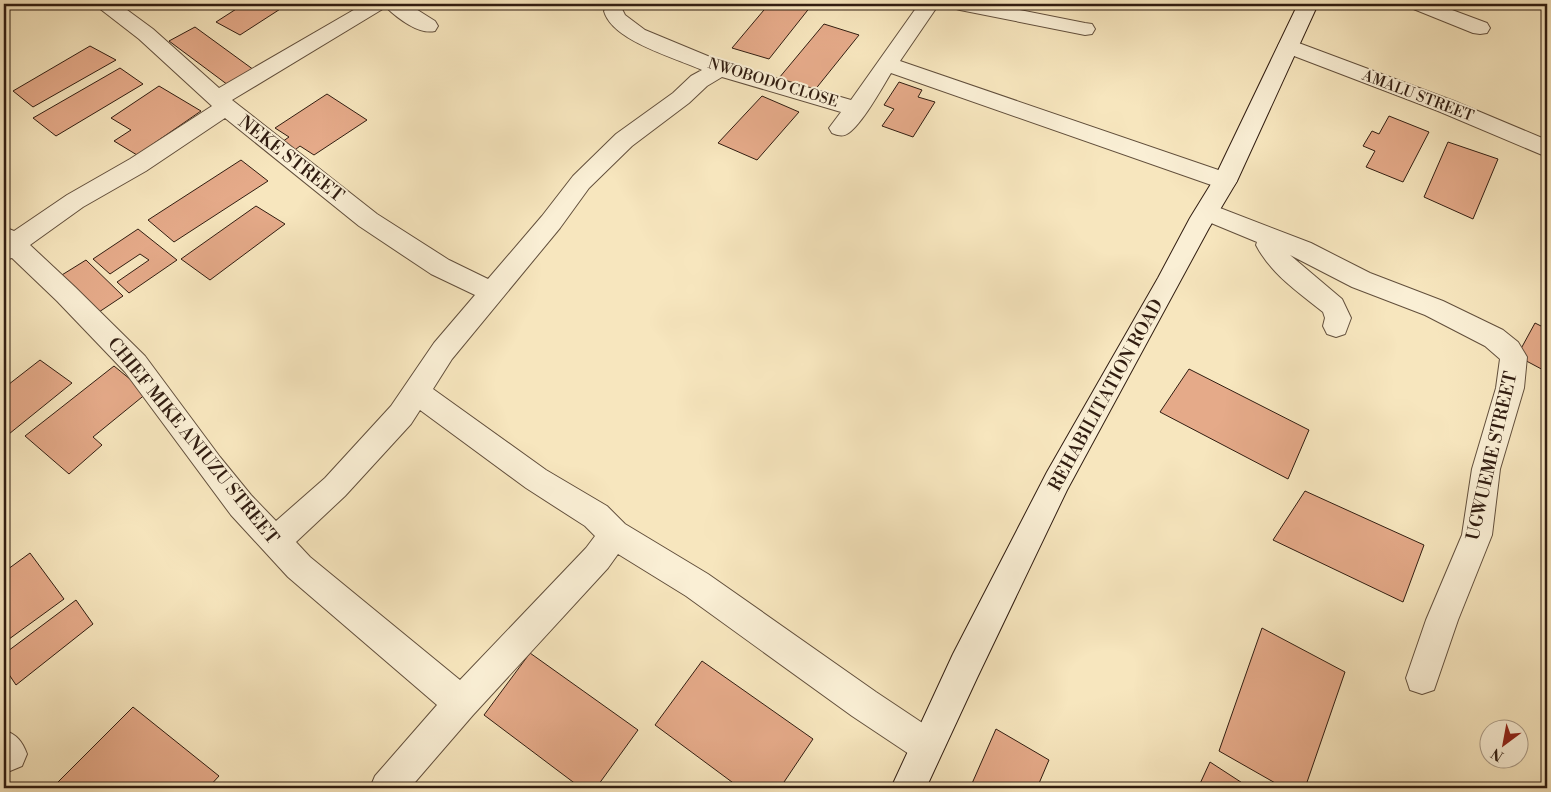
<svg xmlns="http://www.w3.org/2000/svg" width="1551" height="792" viewBox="0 0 1551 792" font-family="'Libre Bodoni',serif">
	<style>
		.building { fill: #e5aa89; stroke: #311d11 }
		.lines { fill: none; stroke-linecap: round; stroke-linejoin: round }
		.street-casing { stroke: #624f3c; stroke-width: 2 }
		.secondary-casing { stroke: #311d11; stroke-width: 2 }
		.street { fill: #faefd5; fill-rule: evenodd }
		.secondary { fill: #faefd5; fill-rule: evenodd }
		.labels { text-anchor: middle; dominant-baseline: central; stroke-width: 4; stroke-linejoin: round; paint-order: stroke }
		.far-street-label { font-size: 15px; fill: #311d11; stroke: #faefd5 }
		.street-label { font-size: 18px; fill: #311d11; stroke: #faefd5 }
	</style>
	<rect width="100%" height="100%" fill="#f7e6be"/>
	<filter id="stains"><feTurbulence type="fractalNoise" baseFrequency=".004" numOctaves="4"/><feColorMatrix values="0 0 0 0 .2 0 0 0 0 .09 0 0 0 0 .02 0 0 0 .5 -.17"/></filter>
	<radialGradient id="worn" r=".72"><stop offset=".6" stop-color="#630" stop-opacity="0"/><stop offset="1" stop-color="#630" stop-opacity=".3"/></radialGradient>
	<path class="building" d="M244,4h44l-48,31 -24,-13z
		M769,4h34l8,2 -42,53 -37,-11z
		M824,24l35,11 -45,56 -35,-13z
		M195,27l59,43 -26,15 -59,-44z
		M90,46l26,14 -83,47 -20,-16z
		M120,68l23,16 -87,52 -23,-18z
		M899,82l23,8 -4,7 17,5 -22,35 -31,-11 12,-17 -10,-4z
		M159,86l42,25 -64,44 -23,-14 17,-11 -20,-12z
		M327,94l40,26 -53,35 -14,-9 -9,7 -12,-9 10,-7 -14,-9z
		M762,96l37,16 -42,48 -39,-17z
		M1389,116l40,16 -26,50 -37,-15 9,-16 -12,-5 9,-15 7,3z
		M1448,142l50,17 -25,60 -49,-22z
		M241,160l27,21 -94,61 -26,-22z
		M256,206l29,18 -75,56 -29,-21z
		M138,229l39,31 -48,33 -12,-11 32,-22 -9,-6 -30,20 -17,-15z
		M86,260l37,36 -27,18 -39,-36z
		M1535,323l12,6v43l-30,-16z
		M40,360l32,23 -68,55v-50z
		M114,366l33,27 -54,44 9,8 -33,29 -44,-38z
		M1189,369l120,61 -21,49 -128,-67z
		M1305,491l119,54 -21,57 -130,-62z
		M30,553l34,46 -59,43 -1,-70z
		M76,600l17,24 -77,61 -12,-18v-13z
		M1262,628l83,44 -40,116h-21l-65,-37z
		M530,653l108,77 -42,58h-15l-97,-73z
		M702,661l111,78 -33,49h-40l-85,-63z
		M133,707l86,69 -11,12h-156z
		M996,729l53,31 -12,28h-67z
		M1210,762l40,26h-52z"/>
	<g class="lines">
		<defs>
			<path id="street" d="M96,4h23l34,25 66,59 145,-84h44l27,17 3,5 -3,5c-16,4 -38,-13 -49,-24l-154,93 145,114 72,46 39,19 54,-63 31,-40 43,-42 57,-41 18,-17 11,-6c-26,-12 -90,-29 -98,-59l3,-4 7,-2 7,2 4,8 20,15 82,34 124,36 68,-96h20l-39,57 333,114 4,6 -4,6 -8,2 -8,-2 -326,-114c-9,15 -30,53 -44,61 -5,3 -10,1 -15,-1l-3,-5 12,-16 -119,-35 -15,9 -18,17 -57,43 -43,42 -29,40 -108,131 -19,30 113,81 61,36 18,18 83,50 168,118 63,42 5,12 -5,12 -12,5 -12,-5 -63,-42 -166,-120 -68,-42 -10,14 -135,147 -63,73h-40l5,-12 62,-71 -149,-128 -57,-62 -106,-143 -68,-71 -45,-43 -8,2v-33l10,4 53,-36 63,-36 82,-53 -73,-67 -40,-31zM225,118l134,108 72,48 44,21 -41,48 -43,63 -66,72 -49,43 -25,-26 -31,-38 -75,-101 -70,-69 -45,-42 53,-38 63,-36zM420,410l106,78 59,38 10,10 -9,12 -126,132 -150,-123 -14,-15 49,-46 66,-72z
				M950,4h40l95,19 7,1 3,5 -3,5 -7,1 -125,-25 -7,-2z
				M1408,4h28l51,19 3,5 -3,5 -7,1 -7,-1 -62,-25z
				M1288,39l166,62 93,39v17l-109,-46 -157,-60 -3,-5 3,-5z
				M1207,203l104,40 59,30 73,28 60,29 15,12 9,15 -3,31 -24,81 -8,66 -34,85 -24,70 -12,4 -12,-4 -4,-12 20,-58 36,-85 10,-66 24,-81 4,-29 -15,-13 -60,-31 -73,-28 -62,-32 52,44 9,19 -6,16 -9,3 -9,-3 -4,-8 2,-8 -2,-6c-25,-20 -52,-38 -67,-67l1,-3 -58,-24 -4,-6 4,-6z
				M4,730c13,5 18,11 23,24l-5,12 -12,5 -6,-2z"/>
			<path id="secondary" d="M1298,4h20l-81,177 -28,47 -142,262 -90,188 -51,110h-35l62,-134 94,-182 111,-194 32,-60 24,-39z"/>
		</defs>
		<use href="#street" class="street-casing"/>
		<use href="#secondary" class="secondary-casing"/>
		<use href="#street" class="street"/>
		<use href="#secondary" class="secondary"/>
	</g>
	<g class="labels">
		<g class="far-street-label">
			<text transform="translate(773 83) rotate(17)">NWOBODO CLOSE</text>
			<text transform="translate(1418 96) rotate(21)">AMALU STREET</text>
		</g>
		<g class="street-label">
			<text transform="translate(291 159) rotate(38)">NEKE STREET</text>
			<text transform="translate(1106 395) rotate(-61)">REHABILITATION ROAD</text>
			<text transform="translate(193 441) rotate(51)">CHIEF MIKE ANIUZU STREET</text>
			<text transform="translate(1492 456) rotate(-77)">UGWUEME STREET</text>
		</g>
	</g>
	<rect width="1551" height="792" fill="none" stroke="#f7e6be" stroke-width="20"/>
	<rect x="5" y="5" width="1541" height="782" fill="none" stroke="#311d11" stroke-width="2.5"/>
	<rect x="10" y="10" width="1531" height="772" fill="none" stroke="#311d11"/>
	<g transform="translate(1504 744) rotate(212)"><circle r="24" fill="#faefd5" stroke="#aa9b87"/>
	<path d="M0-4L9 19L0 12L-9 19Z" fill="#8f2418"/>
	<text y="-8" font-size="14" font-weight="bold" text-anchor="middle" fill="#311d11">N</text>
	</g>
	<rect width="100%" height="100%" filter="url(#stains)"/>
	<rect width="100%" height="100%" fill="url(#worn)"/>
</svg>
